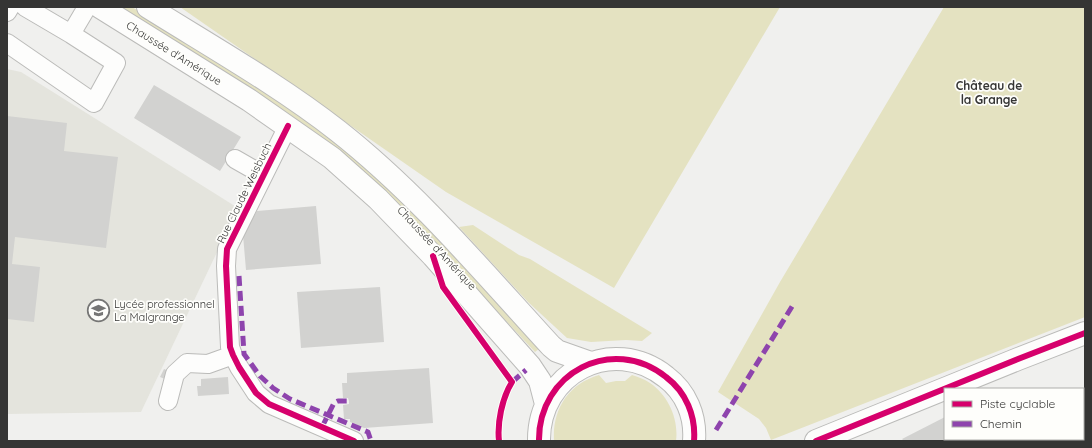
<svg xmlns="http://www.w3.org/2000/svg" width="1092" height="448" viewBox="0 0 1092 448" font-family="Quicksand,sans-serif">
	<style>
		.built { fill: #e4e4dd }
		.green { fill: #e4e2c1 }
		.building { fill: #d2d2d0 }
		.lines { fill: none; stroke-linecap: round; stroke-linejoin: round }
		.minor-casing { stroke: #bbbbb9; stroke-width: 20 }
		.major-casing { stroke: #bbbbb9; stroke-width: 24 }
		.minor { stroke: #fdfdfc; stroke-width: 18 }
		.major { stroke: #fdfdfc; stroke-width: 22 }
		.quiet { stroke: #8e44ad; stroke-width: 5; stroke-dasharray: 10 5; stroke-linecap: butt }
		.cycleway-casing { stroke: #fefefb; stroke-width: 8 }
		.cycleway { stroke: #d6006c; stroke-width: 6 }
		.labels { text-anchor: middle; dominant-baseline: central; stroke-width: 3.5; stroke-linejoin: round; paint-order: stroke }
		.street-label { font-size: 11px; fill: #353534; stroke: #fefefb }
		.poi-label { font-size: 11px; fill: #353534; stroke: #fefefb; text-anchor: start }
		.neighbourhood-label { font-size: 12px; font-weight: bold; fill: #353534; stroke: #fefefb }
	</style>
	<rect width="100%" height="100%" fill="#f0f0ee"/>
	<path class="built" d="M7,69l14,3 217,136 -97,204 -134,2z"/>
	<path class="green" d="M115,7h17l40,25 128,83 61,48 57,54 122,131 -5,4 -121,-130z
		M180,7h600l-166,281 -168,-96z
		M944,7h141v310l-314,123 -5,-12 -7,-9 -41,-27 62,-110z
		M473,225l46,30 11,4 122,74 -10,8 -16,-1 -35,2 -24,-4 -39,-36 -69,-75z
		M599,375l7,8 10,-2h9l7,-6c6,2 12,4 18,8 18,12 29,36 26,58h-122c-2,-31 14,-57 45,-66z"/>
	<path class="building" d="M154,85l87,52 -21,34 -86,-53z
		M7,116l60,7 -3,28 54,6 -12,91 -91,-11 -3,27 28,3 -6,55 -27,-3z
		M316,206l5,58 -75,6 -3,-35 14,-24z
		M380,287l4,55 -83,6 -4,-56z
		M429,368l4,55 -69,5 -14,-6v-3h-6l-1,-14 6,-1v-3l-1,-3h-5l-1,-15h5v-10z
		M164,369l5,2 -4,8 -5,-2z
		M228,377l1,17 -31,2 -1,-10h4v-7z
		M1085,410v31h-46l-1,-2h45v-28z
		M945,417v22h34l1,2h-76l-2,-2z"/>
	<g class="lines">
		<defs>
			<path id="minor" d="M7,12l3,-5
				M71,34l16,-27
				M7,43l87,60 22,-40 -45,-29 -46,-27
				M288,126l-61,123 -1,17 4,81 3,8 6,12 17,26 13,11 85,37
				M235,159l28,16
				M168,401l7,-27 12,-11 21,1 25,-9"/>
			<path id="major" d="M100,7l149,93 83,58 46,41 55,57 97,110 10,15 6,23
				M148,7c64,40 131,78 190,124 80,63 145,141 213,215l6,5 34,12
				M539,441c-1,-68 73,-107 127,-64 20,15 30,39 28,64
				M816,441l202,-82 67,-26"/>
		</defs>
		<use href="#minor" class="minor-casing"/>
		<use href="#major" class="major-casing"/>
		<use href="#minor" class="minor"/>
		<use href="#major" class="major"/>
		<path class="quiet" d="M239,276l5,78 16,22 13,12 17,11 78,33 3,9
			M512,382l14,-12
			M322,427l12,-24 4,-2h11
			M716,430l77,-125"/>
		<defs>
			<path id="cycleway" d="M288,126l-61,123 -1,17 4,81 3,8 6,12 17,26 13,11 85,37
				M433,256l10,31 69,95c-10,16 -15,41 -13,59
				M539,441c-1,-68 73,-107 127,-64 20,15 30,39 28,64
				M816,441l202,-82 67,-26"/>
		</defs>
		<use href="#cycleway" class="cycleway-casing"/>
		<use href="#cycleway" class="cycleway"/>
	</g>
	<defs>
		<symbol id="school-ring" viewBox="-11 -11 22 22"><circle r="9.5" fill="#fefefb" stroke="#767675" stroke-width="1.5"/><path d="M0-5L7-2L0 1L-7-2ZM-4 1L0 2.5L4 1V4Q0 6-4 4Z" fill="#767675"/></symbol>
	</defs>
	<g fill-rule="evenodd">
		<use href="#school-ring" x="86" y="298" width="25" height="25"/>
	</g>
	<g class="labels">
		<g class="street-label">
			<text transform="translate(174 53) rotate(32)">Chaussée d'Amérique</text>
			<text transform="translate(244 193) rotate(-64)">Rue Claude Weisbuch</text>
			<text transform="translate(437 248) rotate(47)">Chaussée d'Amérique</text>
		</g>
		<g class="poi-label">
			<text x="114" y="304">Lycée professionnel<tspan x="114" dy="13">La Malgrange</tspan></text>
		</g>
		<g class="neighbourhood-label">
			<text x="989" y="85">Château de<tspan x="989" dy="14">la Grange</tspan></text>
		</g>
	</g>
	<rect width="1092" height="448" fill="none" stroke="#353534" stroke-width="16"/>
	<rect x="944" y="388" width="140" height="52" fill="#fefefb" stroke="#aeaeab"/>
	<rect x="952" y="401" width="20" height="6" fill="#d6006c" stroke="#aeaeab"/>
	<text x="980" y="408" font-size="12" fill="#353534">Piste cyclable</text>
	<rect x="952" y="421" width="20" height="6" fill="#8e44ad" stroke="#aeaeab"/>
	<text x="980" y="428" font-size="12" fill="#353534">Chemin</text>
</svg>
